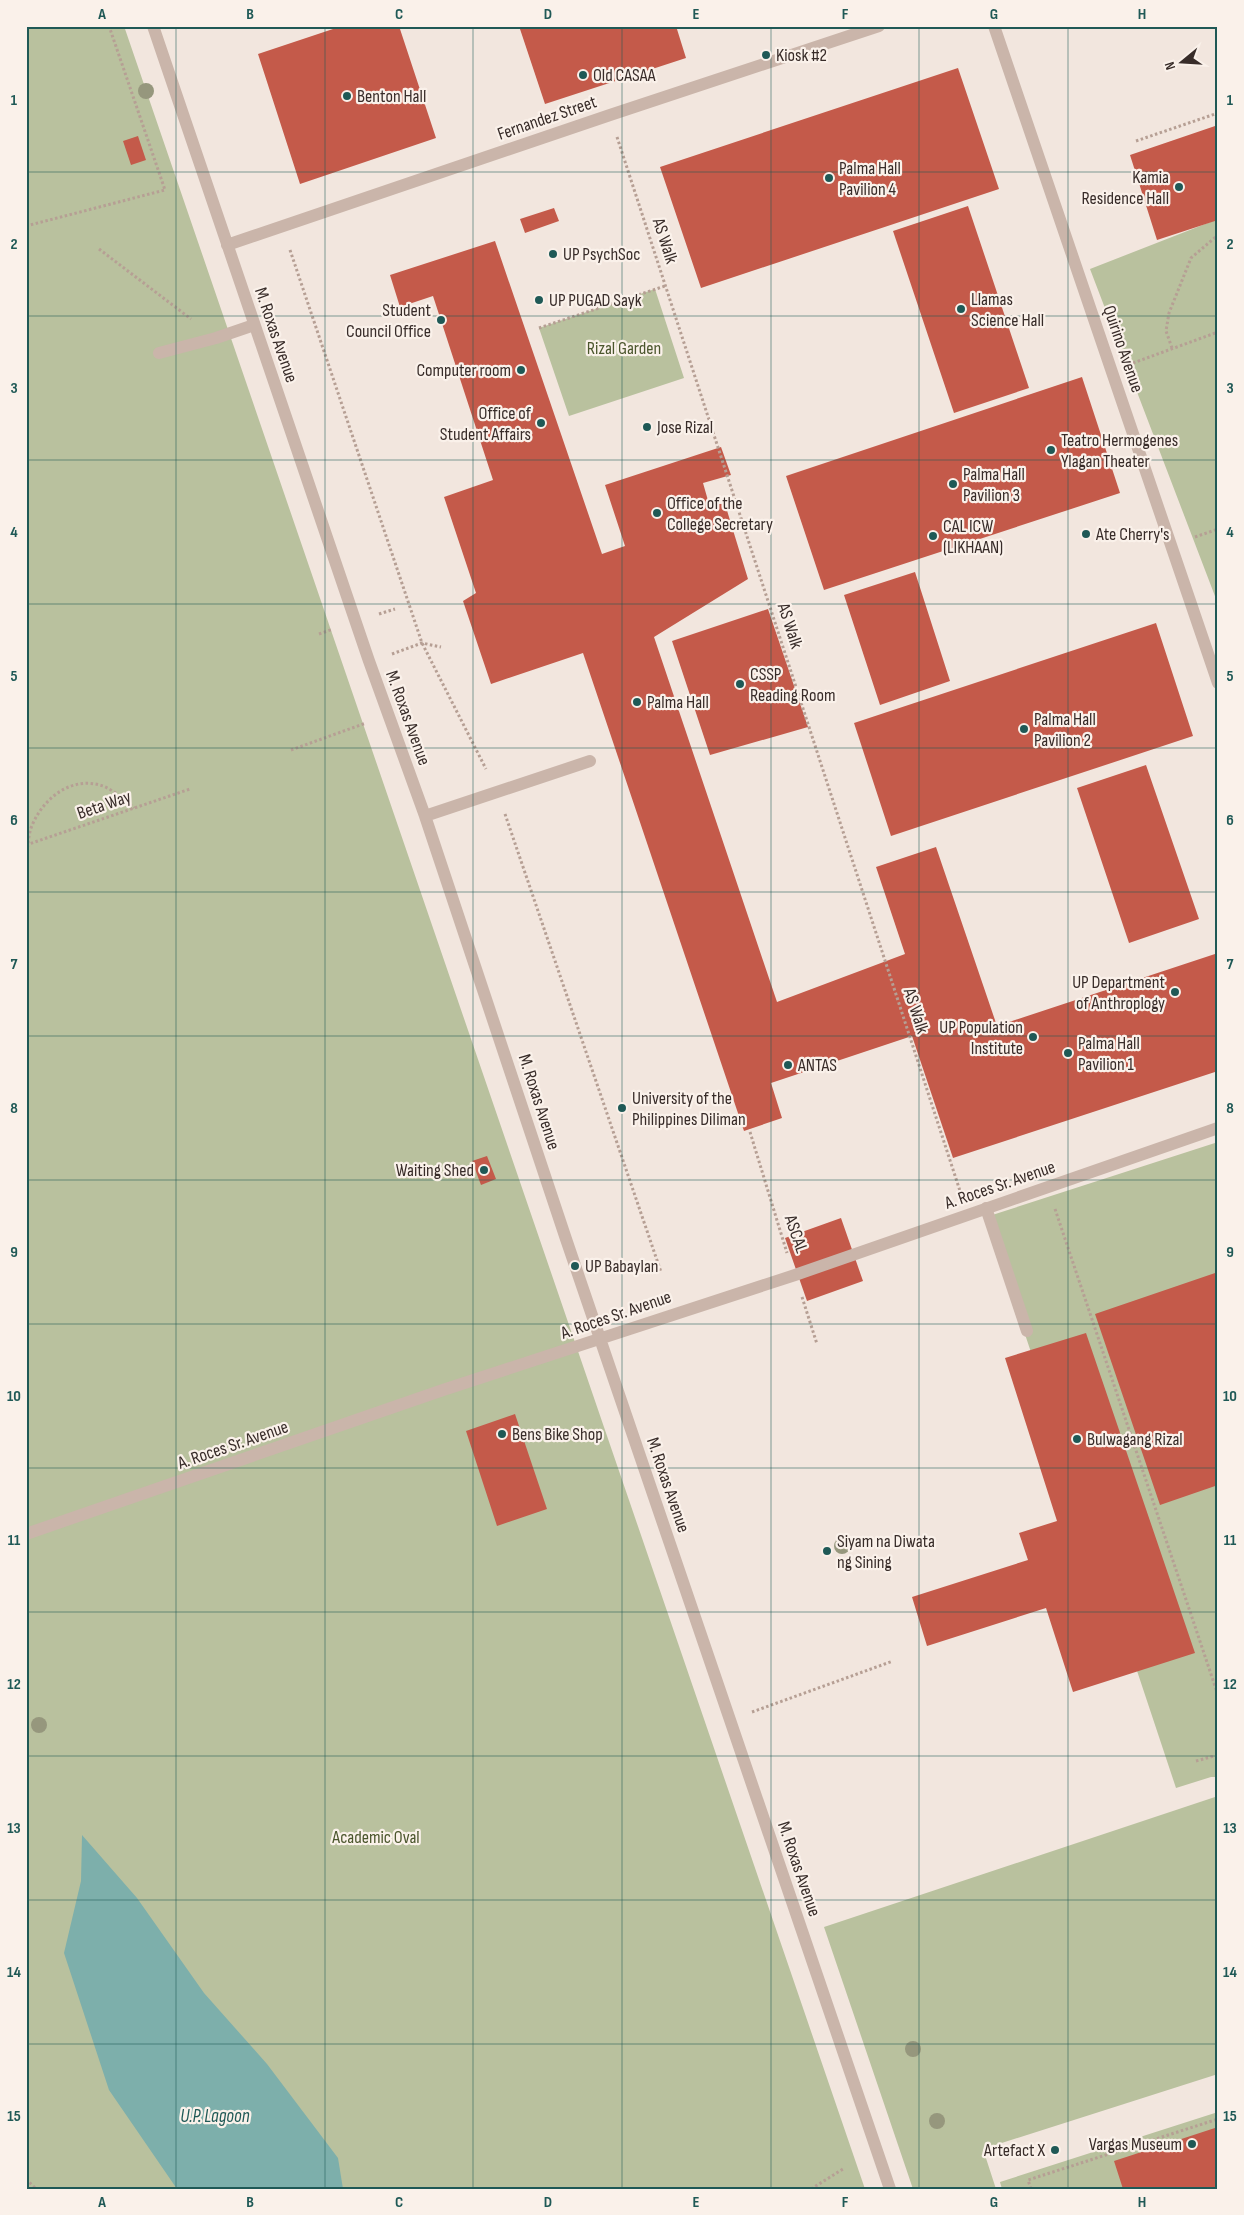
<svg xmlns="http://www.w3.org/2000/svg" width="1244" height="2215" viewBox="0 0 1244 2215" font-family="'Sofia Sans Condensed',sans-serif">
	<style>
		.green { fill: #b9c19e }
		.water { fill: #7dafab }
		.building { fill: #c45a4a }
		.lines { fill: none; stroke-linecap: round; stroke-linejoin: round }
		.path { stroke: #b69f94; stroke-width: 3; stroke-dasharray: 2.5 2.5; stroke-linecap: butt }
		.minor { stroke: #cab5aa; stroke-width: 12 }
		.tree { fill: #96977d }
		.grid { fill: none; stroke: #1f5956; stroke-width: 1; stroke-opacity: 0.55 }
		.poi-dot { fill: #1f5956; stroke: #faf1ea; stroke-width: 2 }
		.labels { text-anchor: middle; dominant-baseline: central; stroke-width: 4.5; stroke-linejoin: round; paint-order: stroke }
		.poi-label { font-size: 18px; fill: #382c29; stroke: #faf1ea; text-anchor: start }
		.street-label { font-size: 18px; fill: #382c29; stroke: #faf1ea }
		.park-label { font-size: 18px; fill: #4b562d; stroke: #faf1ea }
		.water-label { font-size: 19px; font-style: italic; fill: #1f5956; stroke: #faf1ea }
		.neatline { fill: none; stroke: #1f5956; stroke-width: 2 }
		.grid-label { font-size: 16px; text-anchor: middle; font-weight: bold; fill: #1f5956 }
	</style>
	<rect width="100%" height="100%" fill="#f2e6de"/>
	<path class="green" d="M26,26h98l741,2163h-839z
		M1218,219v385l-128,-335z
		M655,289l29,89 -115,38 -30,-88z
		M1218,1142v635h-7l-35,11 -190,-571z
		M1218,1796v278l-235,75 13,40h-83l-89,-262z
		M1218,2112v77h-216l-2,-7z"/>
	<path class="water" d="M82,1835l55,63 67,95 63,71 71,94 5,31h-166l-68,-99 -45,-137 17,-72z"/>
	<path class="building" d="M342,26h57l37,112 -136,46 -42,-130z
		M519,26h157l10,32 -141,46z
		M958,68l41,121 -298,99 -41,-121z
		M1218,125v95l-61,20 -27,-85z
		M138,136l8,24 -15,5 -8,-24z
		M968,206l61,182 -75,25 -61,-182z
		M554,208l5,13 -34,12 -5,-14z
		M495,241l107,313 23,-8 -20,-61 116,-38 10,28 -28,8 6,21h16l23,75 -94,58 123,365 128,-48 -29,-87 60,-20 61,179 221,-73v118l-265,87 -41,-122 -141,47 11,35 -38,13 -161,-478 -92,31 -28,-83 13,-8 -32,-96 49,-17 -60,-184 -33,11 -10,-32z
		M1082,377l38,116 -296,97 -38,-114z
		M915,572l35,109 -70,24 -36,-110z
		M768,609l40,118 -98,28 -38,-114z
		M1156,623l37,113 -302,100 -37,-113z
		M1146,765l53,154 -70,24 -52,-155z
		M487,1156l9,23 -15,6 -9,-24z
		M841,1218l22,63 -56,20 -22,-63z
		M1218,1272v213l-58,20 -65,-191z
		M1086,1333l109,320 -122,39 -27,-84 -119,38 -15,-49 116,-37 -9,-27 38,-12 -52,-163z
		M515,1414l32,95 -50,17 -31,-95z
		M1218,2127v62h-95l-9,-28z"/>
	<g class="lines">
		<path class="path" d="M617,137l343,1054
			M1136,141l82,-28
			M26,226l139,-36 -56,-164
			M99,249l92,70
			M290,250l132,393 64,126
			M539,328l126,-42
			M1172,348l-6,-17 3,-18 22,-55 27,-23
			M1133,363l85,-31
			M1195,537l23,-8
			M379,614l16,-5
			M319,634l14,-5
			M392,654l30,-11 19,4
			M291,750l75,-27
			M505,814l156,458
			M26,845l164,-56
			M26,858c2,-10 2,-21 5,-30 11,-29 40,-53 72,-42 12,5 22,14 31,22
			M750,1132l37,121
			M1055,1209l163,486
			M802,1297l15,47
			M752,1712l141,-51
			M1196,1761l22,-6
			M26,2179l10,10
			M811,2189l32,-20
			M1031,2189l-3,-9 190,-61"/>
		<path class="minor" d="M153,26l216,635 56,155 141,423 324,950
			M994,26l224,657
			M227,245l383,-130 269,-89
			M159,353l57,-15 38,-13
			M425,816l165,-55
			M986,1208l41,123
			M26,1534l417,-144 352,-115 423,-147"/>
	</g>
	<g class="tree">
		<circle cx="146" cy="91" r="8"/>
		<circle cx="842" cy="1546" r="8"/>
		<circle cx="39" cy="1725" r="8"/>
		<circle cx="913" cy="2049" r="8"/>
		<circle cx="937" cy="2121" r="8"/>
	</g>
	<path class="grid" d="M176,26v2163M325,26v2163M473,26v2163M622,26v2163M771,26v2163M919,26v2163M1068,26v2163M26,172h1192M26,316h1192M26,460h1192M26,604h1192M26,748h1192M26,892h1192M26,1036h1192M26,1180h1192M26,1324h1192M26,1468h1192M26,1612h1192M26,1756h1192M26,1900h1192M26,2044h1192"/>
	<g class="poi-dot">
		<circle cx="766" cy="55" r="5"/>
		<circle cx="583" cy="75" r="5"/>
		<circle cx="347" cy="96" r="5"/>
		<circle cx="829" cy="178" r="5"/>
		<circle cx="1179" cy="187" r="5"/>
		<circle cx="553" cy="254" r="5"/>
		<circle cx="539" cy="300" r="5"/>
		<circle cx="961" cy="309" r="5"/>
		<circle cx="441" cy="320" r="5"/>
		<circle cx="521" cy="370" r="5"/>
		<circle cx="541" cy="423" r="5"/>
		<circle cx="647" cy="427" r="5"/>
		<circle cx="1051" cy="450" r="5"/>
		<circle cx="953" cy="484" r="5"/>
		<circle cx="657" cy="513" r="5"/>
		<circle cx="1086" cy="534" r="5"/>
		<circle cx="933" cy="536" r="5"/>
		<circle cx="740" cy="684" r="5"/>
		<circle cx="637" cy="702" r="5"/>
		<circle cx="1024" cy="729" r="5"/>
		<circle cx="1175" cy="992" r="5"/>
		<circle cx="1033" cy="1037" r="5"/>
		<circle cx="1068" cy="1053" r="5"/>
		<circle cx="788" cy="1065" r="5"/>
		<circle cx="622" cy="1108" r="5"/>
		<circle cx="484" cy="1170" r="5"/>
		<circle cx="575" cy="1266" r="5"/>
		<circle cx="502" cy="1434" r="5"/>
		<circle cx="1077" cy="1439" r="5"/>
		<circle cx="827" cy="1551" r="5"/>
		<circle cx="1192" cy="2144" r="5"/>
		<circle cx="1055" cy="2150" r="5"/>
	</g>
	<g class="labels">
		<g class="poi-label">
			<text x="776" y="55">Kiosk #2</text>
			<text x="593" y="75">Old CASAA</text>
			<text x="357" y="96">Benton Hall</text>
			<text x="839" y="168">Palma Hall<tspan x="839" dy="21">Pavilion 4</tspan></text>
			<text x="1169" y="177" text-anchor="end">Kamia<tspan x="1169" dy="21">Residence Hall</tspan></text>
			<text x="563" y="254">UP PsychSoc</text>
			<text x="971" y="299">Llamas<tspan x="971" dy="21">Science Hall</tspan></text>
			<text x="549" y="300">UP PUGAD Sayk</text>
			<text x="431" y="310" text-anchor="end">Student<tspan x="431" dy="21">Council Office</tspan></text>
			<text x="511" y="370" text-anchor="end">Computer room</text>
			<text x="531" y="413" text-anchor="end">Office of<tspan x="531" dy="21">Student Affairs</tspan></text>
			<text x="657" y="427">Jose Rizal</text>
			<text x="1061" y="440">Teatro Hermogenes<tspan x="1061" dy="21">Ylagan Theater</tspan></text>
			<text x="963" y="474">Palma Hall<tspan x="963" dy="21">Pavilion 3</tspan></text>
			<text x="667" y="503">Office of the<tspan x="667" dy="21">College Secretary</tspan></text>
			<text x="943" y="526">CAL ICW<tspan x="943" dy="21">(LIKHAAN)</tspan></text>
			<text x="1096" y="534">Ate Cherry's</text>
			<text x="750" y="674">CSSP<tspan x="750" dy="21">Reading Room</tspan></text>
			<text x="647" y="702">Palma Hall</text>
			<text x="1034" y="719">Palma Hall<tspan x="1034" dy="21">Pavilion 2</tspan></text>
			<text x="1165" y="982" text-anchor="end">UP Department<tspan x="1165" dy="21">of Anthroplogy</tspan></text>
			<text x="1023" y="1027" text-anchor="end">UP Population<tspan x="1023" dy="21">Institute</tspan></text>
			<text x="1078" y="1043">Palma Hall<tspan x="1078" dy="21">Pavilion 1</tspan></text>
			<text x="798" y="1065">ANTAS</text>
			<text x="632" y="1098">University of the<tspan x="632" dy="21">Philippines Diliman</tspan></text>
			<text x="474" y="1170" text-anchor="end">Waiting Shed</text>
			<text x="585" y="1266">UP Babaylan</text>
			<text x="512" y="1434">Bens Bike Shop</text>
			<text x="1087" y="1439">Bulwagang Rizal</text>
			<text x="837" y="1541">Siyam na Diwata<tspan x="837" dy="21">ng Sining</tspan></text>
			<text x="1182" y="2144" text-anchor="end">Vargas Museum</text>
			<text x="1045" y="2150" text-anchor="end">Artefact X</text>
		</g>
		<g class="street-label">
			<text transform="translate(547 118) rotate(-19)">Fernandez Street</text>
			<text transform="translate(665 241) rotate(72)">AS Walk</text>
			<text transform="translate(276 335) rotate(71)">M. Roxas Avenue</text>
			<text transform="translate(1123 349) rotate(71)">Quirino Avenue</text>
			<text transform="translate(790 626) rotate(72)">AS Walk</text>
			<text transform="translate(408 718) rotate(70)">M. Roxas Avenue</text>
			<text transform="translate(104 805) rotate(-19)">Beta Way</text>
			<text transform="translate(916 1011) rotate(72)">AS Walk</text>
			<text transform="translate(539 1102) rotate(72)">M. Roxas Avenue</text>
			<text transform="translate(1000 1185) rotate(-19)">A. Roces Sr. Avenue</text>
			<text transform="translate(796 1234) rotate(71)">ASCAL</text>
			<text transform="translate(616 1315) rotate(-19)">A. Roces Sr. Avenue</text>
			<text transform="translate(233 1445) rotate(-19)">A. Roces Sr. Avenue</text>
			<text transform="translate(668 1485) rotate(71)">M. Roxas Avenue</text>
			<text transform="translate(799 1869) rotate(71)">M. Roxas Avenue</text>
		</g>
		<g class="park-label">
			<text x="624" y="348">Rizal Garden</text>
			<text x="376" y="1837">Academic Oval</text>
		</g>
		<g class="water-label">
			<text x="215" y="2116">U.P. Lagoon</text>
		</g>
	</g>
	<rect width="1244" height="2215" fill="none" stroke="#faf1ea" stroke-width="55"/>
	<g transform="translate(1182 62) rotate(252)" stroke="#faf1ea" stroke-width="4" paint-order="stroke">
	<path d="M0-4L9 19L0 12L-9 19Z" fill="#382c29"/>
	<text y="-8" font-size="14" font-weight="bold" text-anchor="middle" fill="#382c29">N</text>
	</g>
	<rect x="28" y="28" width="1188" height="2160" class="neatline"/>
	<g class="grid-label">
		<text x="102" y="19">A</text>
		<text x="250" y="19">B</text>
		<text x="399" y="19">C</text>
		<text x="548" y="19">D</text>
		<text x="696" y="19">E</text>
		<text x="845" y="19">F</text>
		<text x="994" y="19">G</text>
		<text x="1142" y="19">H</text>
		<text x="14" y="105">1</text>
		<text x="1230" y="105">1</text>
		<text x="14" y="249">2</text>
		<text x="1230" y="249">2</text>
		<text x="14" y="393">3</text>
		<text x="1230" y="393">3</text>
		<text x="14" y="537">4</text>
		<text x="1230" y="537">4</text>
		<text x="14" y="681">5</text>
		<text x="1230" y="681">5</text>
		<text x="14" y="825">6</text>
		<text x="1230" y="825">6</text>
		<text x="14" y="969">7</text>
		<text x="1230" y="969">7</text>
		<text x="14" y="1113">8</text>
		<text x="1230" y="1113">8</text>
		<text x="14" y="1257">9</text>
		<text x="1230" y="1257">9</text>
		<text x="14" y="1401">10</text>
		<text x="1230" y="1401">10</text>
		<text x="14" y="1545">11</text>
		<text x="1230" y="1545">11</text>
		<text x="14" y="1689">12</text>
		<text x="1230" y="1689">12</text>
		<text x="14" y="1833">13</text>
		<text x="1230" y="1833">13</text>
		<text x="14" y="1977">14</text>
		<text x="1230" y="1977">14</text>
		<text x="14" y="2121">15</text>
		<text x="1230" y="2121">15</text>
		<text x="102" y="2207">A</text>
		<text x="250" y="2207">B</text>
		<text x="399" y="2207">C</text>
		<text x="548" y="2207">D</text>
		<text x="696" y="2207">E</text>
		<text x="845" y="2207">F</text>
		<text x="994" y="2207">G</text>
		<text x="1142" y="2207">H</text>
	</g>
</svg>
